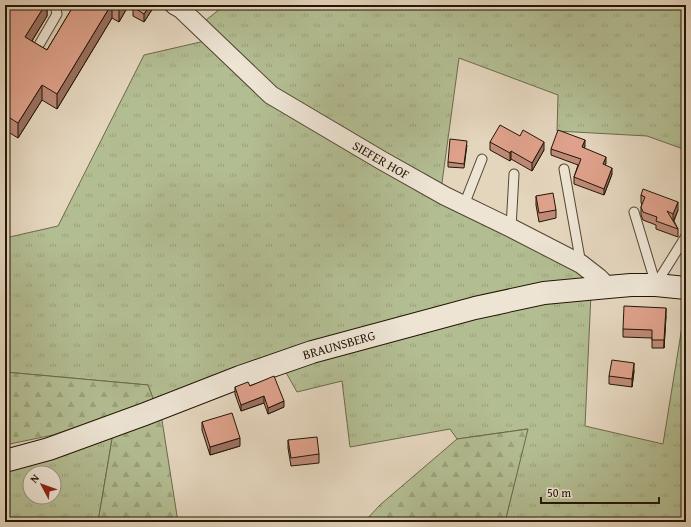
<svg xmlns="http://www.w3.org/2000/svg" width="691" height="527" viewBox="0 0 691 527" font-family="'Gentium Book Plus',serif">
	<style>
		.grass { fill: url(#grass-tufts); stroke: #6b6a4b; fill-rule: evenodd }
		.forest { fill: url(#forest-firs); stroke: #6b6a4b }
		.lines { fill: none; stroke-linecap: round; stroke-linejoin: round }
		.lane-casing { stroke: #534632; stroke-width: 11 }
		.street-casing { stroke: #534632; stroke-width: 20 }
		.secondary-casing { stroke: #231604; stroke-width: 24 }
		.lane { stroke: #ede4d4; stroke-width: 9 }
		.street { stroke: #ede4d4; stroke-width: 18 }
		.secondary { stroke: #ede4d4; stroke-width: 22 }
		.wall { fill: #bf8a78; stroke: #231604 }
		.shaded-wall { fill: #9b7161; stroke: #231604 }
		.building { fill: #dea18b; stroke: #231604 }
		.labels { text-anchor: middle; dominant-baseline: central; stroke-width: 3.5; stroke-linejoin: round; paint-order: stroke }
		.street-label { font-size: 13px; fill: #231604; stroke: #ede4d4 }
	</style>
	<defs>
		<pattern id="grass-tufts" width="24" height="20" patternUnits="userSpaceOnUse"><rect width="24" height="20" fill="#b3bd92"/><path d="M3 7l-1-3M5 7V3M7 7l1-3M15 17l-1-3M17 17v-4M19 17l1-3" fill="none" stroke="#9aa27c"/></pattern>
		<pattern id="forest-firs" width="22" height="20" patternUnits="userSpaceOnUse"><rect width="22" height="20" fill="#b3bd92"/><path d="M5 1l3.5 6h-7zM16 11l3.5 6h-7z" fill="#9aa27c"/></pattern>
	</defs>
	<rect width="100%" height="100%" fill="#e4d5bd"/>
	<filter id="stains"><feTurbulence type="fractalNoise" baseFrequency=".005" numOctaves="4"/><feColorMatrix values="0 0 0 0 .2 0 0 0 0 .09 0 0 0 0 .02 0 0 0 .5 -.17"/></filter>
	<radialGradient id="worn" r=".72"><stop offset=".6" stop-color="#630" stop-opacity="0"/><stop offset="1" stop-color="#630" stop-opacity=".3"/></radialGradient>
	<path class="grass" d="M225,5h461v145l-39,-14 -90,-5 1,-36 -99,-37 -18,132 -168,-98 -72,-68z
		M209,40l60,58 316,176 1,6 -432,121 -6,-16 -143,-13v-134l53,-12 86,-171z
		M591,293l-6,133 78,18 23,-142v220h-181l22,-93 -70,10 -7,-10 -100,18 -8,-66 -45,11 -13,-23 138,-40z
		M113,433l-15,89h-93v-53zM30,473h24v24h-24z"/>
	<path class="forest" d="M5,372l143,13 6,16 -101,34 -48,10z
		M161,414l17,108h-80l15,-89z
		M528,429l-23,93h-141l17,-18 76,-65z"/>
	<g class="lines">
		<defs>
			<path id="lane" d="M36,50l21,-36 -2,-9
				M564,169l17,95
				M464,205l18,-46
				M634,212l22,73
				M511,228l3,-54
				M656,284l30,-48"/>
			<path id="street" d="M174,5l7,4 90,86 110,65 64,36 66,32 70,36 18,14 9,9"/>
			<path id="secondary" d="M5,461l44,-12 96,-35 95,-37 72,-25 163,-44 69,-15 64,-6 23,-2h25l30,3"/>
		</defs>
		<use href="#lane" class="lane-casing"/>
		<use href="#street" class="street-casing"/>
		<use href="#secondary" class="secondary-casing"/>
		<use href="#lane" class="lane"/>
		<use href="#street" class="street"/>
		<use href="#secondary" class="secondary"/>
	</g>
	<path class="wall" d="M5,5h42v11l-15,25 15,9 27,-45h53v3l-8,14 -7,-4 -55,91 -15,-9 -24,38 -13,-8z
		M153,5v3l-9,14 -11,-6v-9z
		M490,142l54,8 -12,21 -21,-12 -1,2 -20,-11z
		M467,145l-3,23 -16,-1v-5z
		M585,146l-1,2 22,15 -1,2 7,9 -8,21 -30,-11v-7l4,-12 -27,-10v-6z
		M641,195l37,15 -4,11 4,8v8l-22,-8v-4l-13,-5 -2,-5v-8l1,-3 -1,-1z
		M536,196l20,14v8l-17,4 -3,-17z
		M666,316l-2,32h-12v-10l-29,-1v-8z
		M634,371l-2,16 -23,-3v-8z
		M250,386l34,21 -16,7 -4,-11 -23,8 -6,-17v-7z
		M202,422l38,24 -30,9 -8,-25z
		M288,440l31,14v9l-28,3 -3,-18z"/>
	<path class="shaded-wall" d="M45,5h2v11l-22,36v-15z
		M111,5h1v13l-55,91v-15z
		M120,5h7v3l-8,14v-15z
		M150,5h3v3l-9,14v-8z
		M42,85v15l-24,38v-15z
		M585,140v6l-3,8v-7z
		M544,142v8l-12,21v-8z
		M511,151v8l-1,2v-8z
		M606,157v6l-3,8v-7z
		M612,168v6l-8,21v-6z
		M678,202v8l-5,12v-8z
		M666,308v8l-2,32v-8z
		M634,363v8l-2,16v-8z
		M264,396v7l-23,8v-6z
		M284,401v6l-16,7v-6z
		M240,438v8l-30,9v-8z"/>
	<path class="building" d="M5,5h40l-20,32 22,13 27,-45h37l-54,89 -15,-9 -24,38 -13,-8z
		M134,5h16l-6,9 -11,-7z
		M500,125l20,11 3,-6 21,12 -12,21 -21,-12 -1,2 -20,-11z
		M558,130l27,10 -3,7 24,10 -3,7 9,4 -8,21 -30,-12 7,-18 -30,-10z
		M450,139l17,2 -3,23 -16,-2z
		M643,189l35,13 -5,12 -6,-3 11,18 -22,-8 1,-4 -14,-5 -2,-5 4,-10 -4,-2z
		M553,193l3,17 -17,3 -3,-17z
		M624,306l42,2 -2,32h-12v-10l-29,-1z
		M612,360l22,3 -2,16 -23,-3z
		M274,376l10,25 -16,7 -4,-12 -23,9 -6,-18 13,-5 2,4z
		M232,413l8,25 -30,9 -8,-25z
		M317,437l2,17 -28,4 -3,-18z"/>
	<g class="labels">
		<g class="street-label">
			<text transform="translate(381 160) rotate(30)">SIEFER HOF</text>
			<text transform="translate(339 345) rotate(-16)">BRAUNSBERG</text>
		</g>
	</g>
	<rect width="691" height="527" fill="none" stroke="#e4d5bd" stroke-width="20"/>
	<rect x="6" y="6" width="679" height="515" fill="none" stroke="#231604" stroke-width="2"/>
	<rect x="10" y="10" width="671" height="507" fill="none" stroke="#231604"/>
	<g transform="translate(42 485) rotate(311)"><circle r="19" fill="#ede4d4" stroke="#9c9281"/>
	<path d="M0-3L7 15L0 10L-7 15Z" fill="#8f2418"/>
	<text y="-6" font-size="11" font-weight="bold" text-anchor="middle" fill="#231604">N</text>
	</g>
	<path d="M541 497v6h118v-6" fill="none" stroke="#231604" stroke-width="2"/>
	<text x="547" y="497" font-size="12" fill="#231604" stroke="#ede4d4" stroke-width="3" paint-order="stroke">50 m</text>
	<rect width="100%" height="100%" filter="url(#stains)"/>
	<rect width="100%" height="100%" fill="url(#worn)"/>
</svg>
